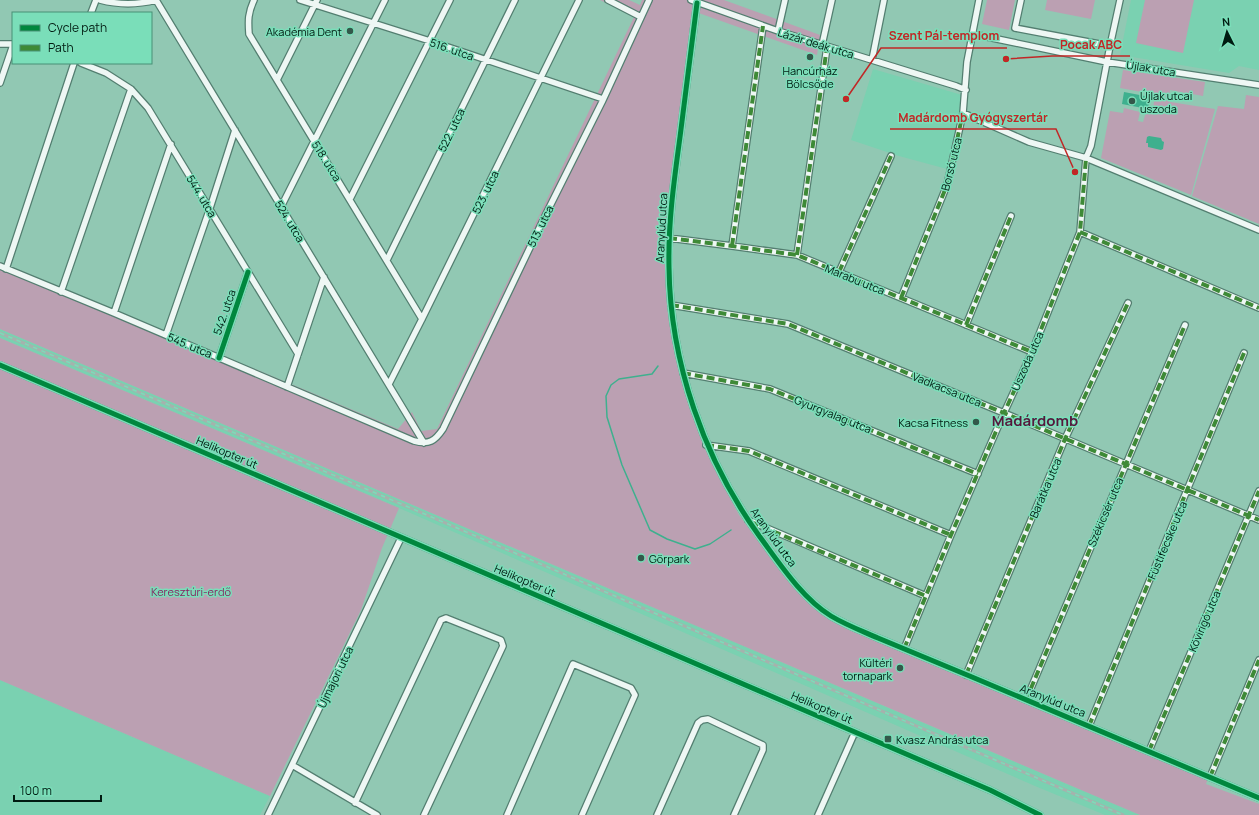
<svg xmlns="http://www.w3.org/2000/svg" width="1259" height="815" viewBox="0 0 1259 815" font-family="Manrope,sans-serif">
	<style>
		.built { fill: #7ad1b1 }
		.green { fill: #bba0b2 }
		.water { fill: #3eb08e }
		.lines { fill: none; stroke-linecap: round; stroke-linejoin: round }
		.stream { stroke: #3eb08e; stroke-width: 1.5 }
		.minor-casing { stroke: #537e70; stroke-width: 8 }
		.minor { stroke: #eef7f4; stroke-width: 5.5 }
		.rail-casing { stroke: #a5b2ad; stroke-width: 3 }
		.rail { stroke: #7adeb9; stroke-width: 1.5; stroke-dasharray: 4.5; stroke-linecap: butt }
		.quiet { stroke: #3e8a37; stroke-width: 4; stroke-dasharray: 8 4; stroke-linecap: butt }
		.cycleway-casing { stroke: #7adeb9; stroke-width: 8 }
		.cycleway { stroke: #00873e; stroke-width: 5 }
		.poi-dot { fill: #33584a; stroke: #7adeb9; stroke-width: 1.5 }
		.labels { text-anchor: middle; dominant-baseline: central; stroke-width: 3; stroke-linejoin: round; paint-order: stroke }
		.poi-label { font-size: 11px; fill: #001b11; stroke: #7adeb9; text-anchor: end }
		.street-label { font-size: 11px; fill: #001b11; stroke: #7adeb9 }
		.park-label { font-size: 11px; fill: #872260; stroke: #7adeb9 }
		.district-label { font-size: 15px; font-weight: bold; fill: #55183c; stroke: #7adeb9 }
		.leader { fill: none; stroke: #c12726; stroke-width: 1.5 }
		.callout-dot { fill: #c12726; stroke: #7adeb9; stroke-width: 1.5 }
		.callout-label { font-size: 12px; text-anchor: middle; font-weight: bold; fill: #c12726; stroke: #7adeb9; stroke-width: 3; stroke-linejoin: round; paint-order: stroke }
	</style>
	<rect width="100%" height="100%" fill="#91c8b3"/>
	<path class="built" d="M1131,0h128v70l-20,-4 -10,7 -109,-18z
		M873,69l89,26 -2,17 -13,57 -48,-13 -48,-16z
		M0,329l1041,444 99,42h-35l-70,-29 -636,-278 -399,-170z
		M0,680l270,116 -10,19h-260z"/>
	<path class="green" d="M600,0h29l11,5 2,-5h82l96,35 -3,20 -124,-44 -25,190 -3,37 2,70 6,36 8,34 23,69 35,68 42,57 30,34 19,14 19,10 359,149 -2,5 53,20v11h-119l-1140,-486v-67l398,167 14,-17 9,19 16,-2 197,-412z
		M987,0h28l-6,30 -27,-6z
		M1047,0h48l-4,19 -46,-9z
		M1145,0h49l-11,53 -47,-10z
		M1123,70l82,12 -2,14 -33,-6 -1,7 -49,-9z
		M1246,95l13,2v127l-67,-28 26,-90 26,3z
		M1155,97l14,3 1,2 45,7 -24,86 -90,-37 9,-47 13,2 1,-5 16,4 -2,9 5,1 3,-10 6,1z
		M0,338l399,170 -17,40 -21,62 -91,186 -270,-116z"/>
	<path class="water" d="M1124,92l26,5 -2,12 -26,-5z
		M1149,136l12,2 1,3 2,1 -1,7 -2,1 -13,-3v-4h-2l1,-6z"/>
	<g class="lines">
		<path class="stream" d="M658,366l-6,8 -33,5 -8,6 -5,11 1,21 15,48 28,65 17,9 28,10 15,-5 21,-14"/>
		<defs>
			<path id="minor" d="M100,0c19,5 37,5 56,0
				M156,0l268,443
				M254,0c-6,13 -6,20 -5,34l173,285
				M300,0l130,41 173,58
				M608,0l33,17
				M691,0l87,31 178,55 10,4
				M1021,0l-6,28 95,18
				M697,3c-6,45 -11,90 -17,134 -6,44 -12,86 -11,130 1,95 35,193 91,270 20,27 42,61 71,79 15,9 31,15 47,22 31,13 62,26 94,39 96,40 192,80 287,121
				M91,13l5,-13
				M778,31l7,-31
				M973,34l134,28 152,23
				M0,44h13
				M822,45l10,-45
				M872,60l12,-60
				M81,63l25,10 25,16 17,19 150,246
				M277,80l40,-80
				M0,83l13,-38
				M963,113l66,29 57,16 173,72
				M350,199l100,-199
				M281,207l104,-207
				M1080,232l179,76
				M669,238l63,8 65,9 235,97
				M732,246l31,-220
				M797,255l30,-208
				M387,260l128,-260
				M0,266l114,47 300,128c15,4 21,0 29,-12l104,-217 55,-110 47,-102
				M6,269l68,-206
				M839,272l52,-116
				M61,292l70,-203
				M901,298l46,-113 16,-72 4,-51 12,-62
				M671,305l117,19 216,89 255,107
				M114,313l57,-169
				M966,325l45,-109
				M166,335l44,-127 25,-78
				M219,358l29,-86
				M0,365l990,425 50,25
				M683,373l87,16 208,85
				M389,384l33,-65 157,-319
				M287,387l37,-110
				M706,445l43,6 202,84
				M748,520l178,76
				M904,649l47,-114 53,-122 28,-61 48,-120 6,-74 5,-12 19,-100 10,-46
				M966,675l99,-236 63,-136
				M1026,700l159,-375
				M1089,726l155,-373
				M1149,751l110,-260
				M292,765l85,50
				M1210,777l49,-117
				M355,803l86,-183 5,-2 55,22 2,6 -79,169
				M268,815l133,-277
				M507,815l66,-151 58,24 4,7 -53,120
				M657,815l41,-92 4,-3 6,-1 55,26v5l-29,65
				M818,815l37,-83"/>
		</defs>
		<use href="#minor" class="minor-casing"/>
		<use href="#minor" class="minor"/>
		<defs>
			<path id="rail" d="M0,333l406,173 717,309"/>
		</defs>
		<use href="#rail" class="rail-casing"/>
		<use href="#rail" class="rail"/>
		<path class="quiet" d="M1080,232l179,76
			M669,238l63,8 65,9 235,97
			M732,246l31,-220
			M797,255l30,-208
			M839,272l52,-116
			M901,298l46,-113 16,-72
			M671,305l117,19 216,89 255,107
			M966,325l45,-109
			M683,373l87,16 208,85
			M706,445l43,6 202,84
			M751,522l175,74
			M904,649l47,-114 53,-122 28,-61 48,-120 6,-74
			M966,675l99,-236 63,-136
			M1026,700l159,-375
			M1089,726l155,-373
			M1149,751l110,-260
			M1210,777l49,-117"/>
		<defs>
			<path id="cycleway" d="M697,3c-6,45 -11,90 -17,134 -6,44 -12,86 -11,130 1,95 35,193 91,270 20,27 42,61 71,79 15,9 31,15 47,22 31,13 62,26 94,39 96,40 192,80 287,121
				M219,358l29,-86
				M0,365l990,425 50,25"/>
		</defs>
		<use href="#cycleway" class="cycleway-casing"/>
		<use href="#cycleway" class="cycleway"/>
	</g>
	<g class="poi-dot">
		<circle cx="350" cy="31" r="4"/>
		<circle cx="810" cy="57" r="4"/>
		<circle cx="1132" cy="101" r="4"/>
		<circle cx="976" cy="422" r="4"/>
		<circle cx="641" cy="558" r="4"/>
		<circle cx="900" cy="668" r="4"/>
		<rect x="884" y="735" width="8" height="8" rx="2"/>
	</g>
	<g class="labels">
		<g class="poi-label">
			<text x="342" y="31">Akadémia Dent</text>
			<text x="810" y="70" text-anchor="middle">Hancúrház<tspan x="810" dy="13">Bölcsőde</tspan></text>
			<text x="1140" y="95" text-anchor="start">Újlak utcai<tspan x="1140" dy="13">uszoda</tspan></text>
			<text x="968" y="422">Kacsa Fitness</text>
			<text x="649" y="558" text-anchor="start">Görpark</text>
			<text x="892" y="662">Kültéri<tspan x="892" dy="13">tornapark</tspan></text>
			<text x="896" y="739" text-anchor="start">Kvasz András utca</text>
		</g>
		<g class="street-label">
			<text transform="translate(816 43) rotate(17)">Lázár deák utca</text>
			<text transform="translate(452 49) rotate(19)">516. utca</text>
			<text transform="translate(1151 68) rotate(9)">Újlak utca</text>
			<text transform="translate(451 130) rotate(-64)">522. utca</text>
			<text transform="translate(327 161) rotate(58)">518. utca</text>
			<text transform="translate(951 164) rotate(-76)">Borsó utca</text>
			<text transform="translate(485 192) rotate(-64)">523. utca</text>
			<text transform="translate(202 196) rotate(59)">544. utca</text>
			<text transform="translate(290 221) rotate(59)">524. utca</text>
			<text transform="translate(540 226) rotate(-64)">513. utca</text>
			<text transform="translate(661 228) rotate(-87)">Aranylúd utca</text>
			<text transform="translate(855 279) rotate(22)">Marabu utca</text>
			<text transform="translate(224 312) rotate(-71)">542. utca</text>
			<text transform="translate(190 345) rotate(23)">545. utca</text>
			<text transform="translate(1027 361) rotate(-66)">Uszoda utca</text>
			<text transform="translate(947 389) rotate(22)">Vadkacsa utca</text>
			<text transform="translate(833 414) rotate(22)">Gyurgyalag utca</text>
			<text transform="translate(227 452) rotate(23)">Helikopter út</text>
			<text transform="translate(1045 488) rotate(-67)">Barátka utca</text>
			<text transform="translate(1105 512) rotate(-67)">Székicsér utca</text>
			<text transform="translate(774 537) rotate(54)">Aranylúd utca</text>
			<text transform="translate(1167 540) rotate(-67)">Füstifecske utca</text>
			<text transform="translate(525 580) rotate(23)">Helikopter út</text>
			<text transform="translate(1204 621) rotate(-67)">Kövirigó utca</text>
			<text transform="translate(335 677) rotate(-64)">Újmajori utca</text>
			<text transform="translate(1053 700) rotate(22)">Aranylúd utca</text>
			<text transform="translate(822 707) rotate(23)">Helikopter út</text>
		</g>
		<g class="park-label">
			<text x="191" y="591">Keresztúri-erdő</text>
		</g>
		<g class="district-label">
			<text x="1035" y="420">Madárdomb</text>
		</g>
	</g>
	<path class="leader" d="M846 99L881 48H1007M1006 59L1052 56H1130M1075 172L1056 129H890"/>
	<g class="callout-dot">
		<circle cx="846" cy="99" r="4"/>
		<circle cx="1006" cy="59" r="4"/>
		<circle cx="1075" cy="172" r="4"/>
	</g>
	<g class="callout-label">
		<text x="944" y="40">Szent Pál-templom</text>
		<text x="1091" y="49">Pocak ABC</text>
		<text x="973" y="122">Madárdomb Gyógyszertár</text>
	</g>
	<rect x="12" y="12" width="140" height="52" fill="#7adeb9" stroke="#499076"/>
	<rect x="20" y="25" width="20" height="6" fill="#00873e" stroke="#499076"/>
	<text x="48" y="32" font-size="12" fill="#001b11">Cycle path</text>
	<rect x="20" y="45" width="20" height="6" fill="#3e8a37" stroke="#499076"/>
	<text x="48" y="52" font-size="12" fill="#001b11">Path</text>
	<g transform="translate(1227 32) rotate(355)" stroke="#7adeb9" stroke-width="3" paint-order="stroke">
	<path d="M0-3L7 15L0 10L-7 15Z" fill="#001b11"/>
	<text y="-6" font-size="11" font-weight="bold" text-anchor="middle" fill="#001b11">N</text>
	</g>
	<path d="M14 795v6h87v-6" fill="none" stroke="#001b11" stroke-width="2"/>
	<text x="20" y="795" font-size="12" fill="#001b11" stroke="#7adeb9" stroke-width="3" paint-order="stroke">100 m</text>
</svg>
